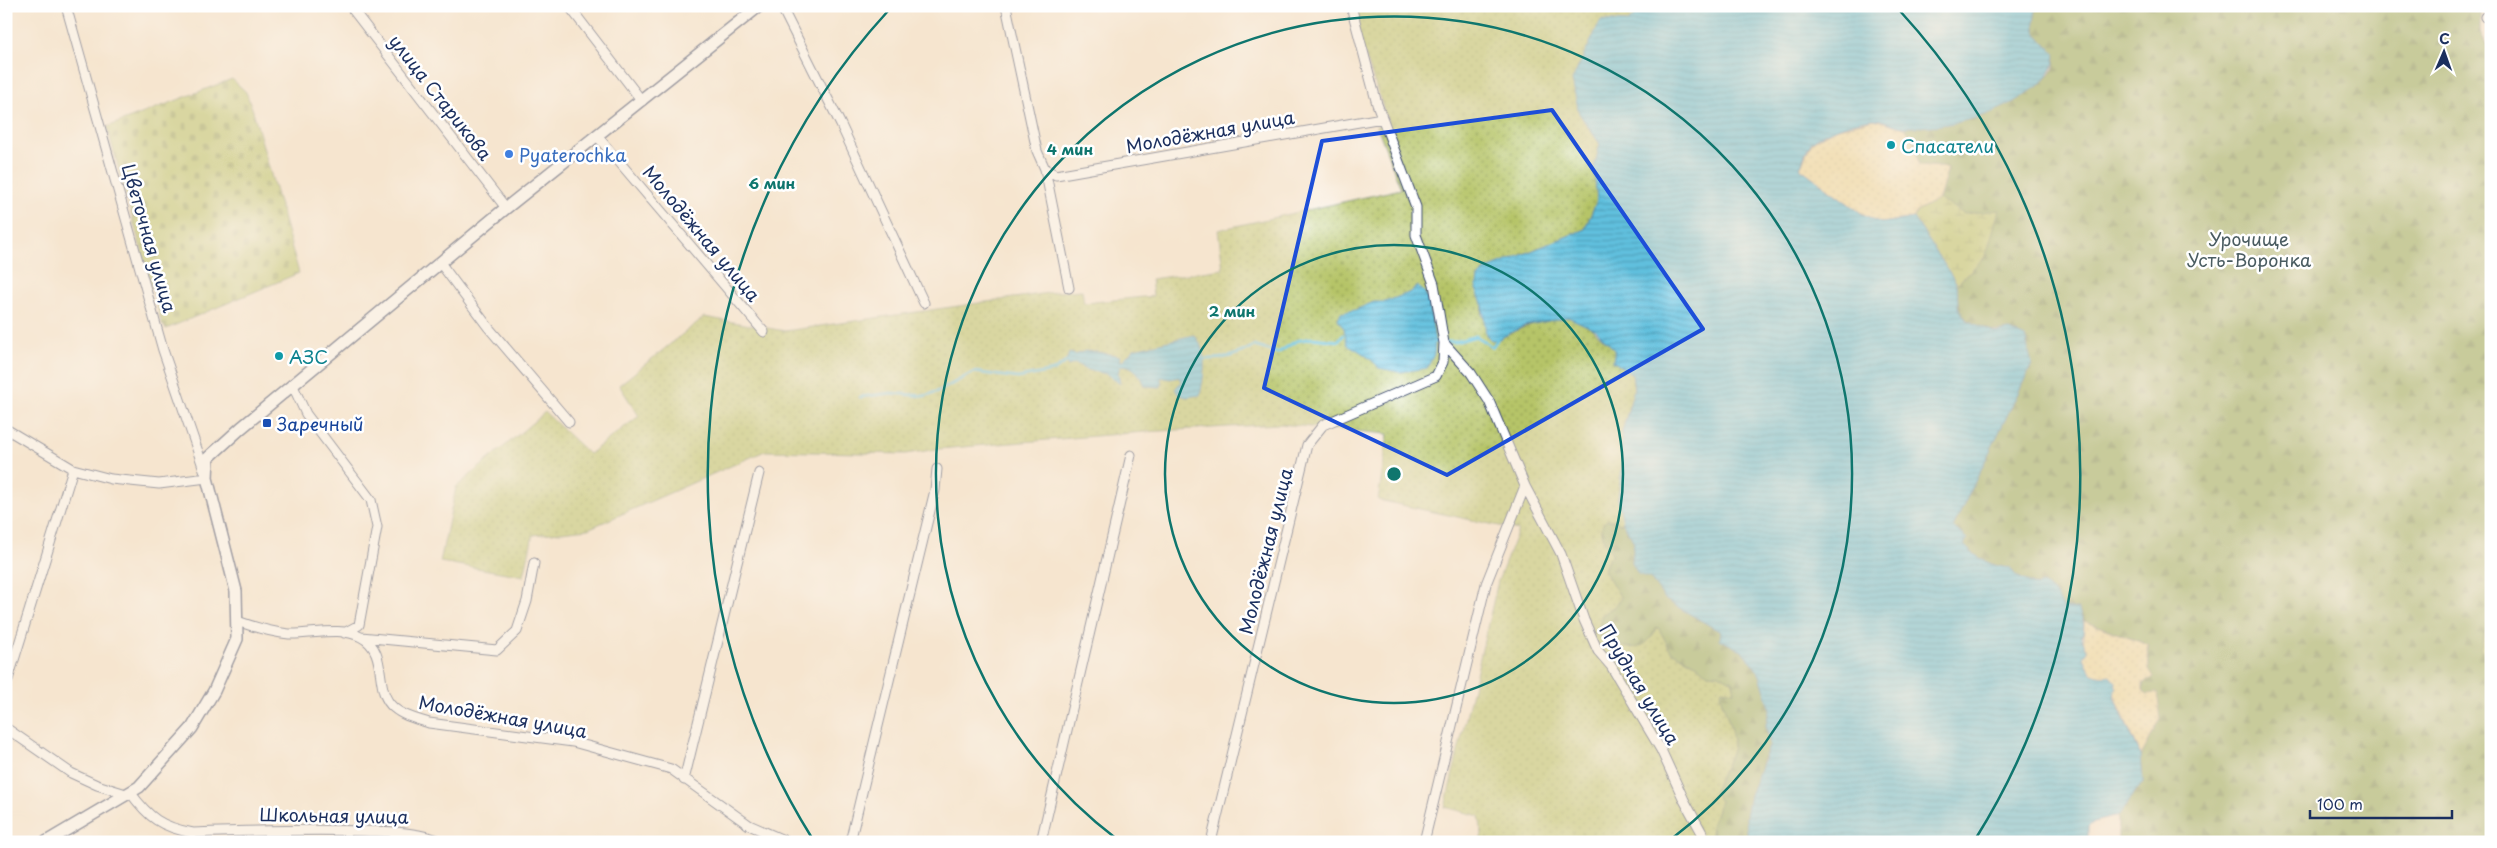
<svg xmlns="http://www.w3.org/2000/svg" width="2497" height="848" viewBox="0 0 2497 848" font-family="'Playpen Sans',sans-serif">
	<style>
		.grass { fill: url(#grass-dots); stroke: #687a62 }
		.forest { fill: url(#forest-firs); stroke: #566c5d }
		.wetland { fill: url(#wetland-marsh); stroke: #687a62 }
		.sand { fill: url(#sand-dots); stroke: #84847e }
		.cemetery { fill: url(#cemetery-stones); stroke: #687a62 }
		.park { fill: url(#park-crowns); stroke: #687a62 }
		.water { fill: url(#water-rules); stroke: #3e789e }
		.lines { fill: none; stroke-linecap: round; stroke-linejoin: round }
		.stream { stroke: #60c0de; stroke-width: 3 }
		.minor-casing { stroke: #3c4a6f; stroke-width: 11 }
		.tertiary-casing { stroke: #3c4a6f; stroke-width: 14 }
		.minor { stroke: #fff; stroke-width: 9 }
		.tertiary { stroke: #fff; stroke-width: 11 }
		.marked { fill: none; stroke: #1d4ed8; stroke-width: 4; stroke-linejoin: round }
		.ring { fill: none; stroke: #0f766e; stroke-width: 2.5 }
		.culture-dot { fill: #0f9aa8; stroke: #fff; stroke-width: 2 }
		.shop-dot { fill: #3f7fe0; stroke: #fff; stroke-width: 2 }
		.transit-dot { fill: #1a4fb4; stroke: #fff; stroke-width: 2 }
		.labels { text-anchor: middle; dominant-baseline: central; stroke-width: 5; stroke-linejoin: round; paint-order: stroke }
		.street-label { font-size: 18px; fill: #1b2f5e; stroke: #fff }
		.culture-label { font-size: 18px; fill: #0d838f; stroke: #fff; text-anchor: start }
		.shop-label { font-size: 18px; fill: #366cbe; stroke: #fff; text-anchor: start }
		.park-label { font-size: 18px; fill: #4a5c61; stroke: #fff }
		.transit-label { font-size: 18px; fill: #164399; stroke: #fff; text-anchor: start }
		.centre { fill: #0f766e; stroke: #fff; stroke-width: 2.5 }
		.ring-label { font-size: 15px; text-anchor: middle; font-weight: bold; fill: #0f766e; stroke: #fff; stroke-width: 5; stroke-linejoin: round; paint-order: stroke }
	</style>
	<defs>
		<pattern id="grass-dots" width="8" height="8" patternUnits="userSpaceOnUse" patternTransform="scale(1.25)"><rect width="8" height="8" fill="#b6c467"/><path d="M2 2h.1M6 6h.1" fill="none" stroke="#93a058" stroke-width="1.8" stroke-linecap="round"/></pattern>
		<pattern id="forest-firs" width="22" height="20" patternUnits="userSpaceOnUse" patternTransform="scale(1.25)"><rect width="22" height="20" fill="#90aa5c"/><path d="M5 1l3.5 6h-7zM16 11l3.5 6h-7z" fill="#758b4f"/></pattern>
		<pattern id="wetland-marsh" width="20" height="14" patternUnits="userSpaceOnUse" patternTransform="scale(1.25)"><rect width="20" height="14" fill="#b6c467"/><path d="M1 5h8M5 5V1M11 12h8M15 12V8" fill="none" stroke="#93a058"/></pattern>
		<pattern id="sand-dots" width="8" height="8" patternUnits="userSpaceOnUse" patternTransform="scale(1.25)"><rect width="8" height="8" fill="#eeda9e"/><path d="M2 2h.1M6 6h.1" fill="none" stroke="#ccbb8a" stroke-width="1.8" stroke-linecap="round"/></pattern>
		<pattern id="cemetery-stones" width="16" height="16" patternUnits="userSpaceOnUse" patternTransform="scale(1.25)"><rect width="16" height="16" fill="#b6c467"/><path d="M2 7V4a2 2 0 0 1 4 0v3zM10 15v-3a2 2 0 0 1 4 0v3z" fill="#93a058"/></pattern>
		<pattern id="park-crowns" width="20" height="18" patternUnits="userSpaceOnUse" patternTransform="scale(1.25)"><rect width="20" height="18" fill="#b6c467"/><path d="M2 6a3 3 0 1 1 6 0M12 15a3 3 0 1 1 6 0" fill="none" stroke="#93a058"/></pattern>
		<pattern id="water-rules" width="6" height="5" patternUnits="userSpaceOnUse" patternTransform="scale(1.25)"><rect width="6" height="5" fill="#60c0de"/><path d="M0 2.5h6" fill="none" stroke="#4e9cb7"/></pattern>
	</defs>
	<rect width="100%" height="100%" fill="#fff"/>
	<filter id="ink" filterUnits="userSpaceOnUse"><feTurbulence type="fractalNoise" baseFrequency=".02" numOctaves="2"/><feDisplacementMap in="SourceGraphic" scale="10" xChannelSelector="R" yChannelSelector="G"/><feConvolveMatrix kernelMatrix="1 2 1 2 8 2 1 2 1" color-interpolation-filters="sRGB"/></filter>
	<filter id="wash" filterUnits="userSpaceOnUse"><feTurbulence type="fractalNoise" baseFrequency=".0096" numOctaves="4" result="noise"/><feDisplacementMap in="SourceGraphic" scale="20" xChannelSelector="R" yChannelSelector="G"/><feGaussianBlur stdDeviation="1.12" result="paint"/><feColorMatrix in="noise" values="0 0 0 0 0 0 0 0 0 0 0 0 0 0 0 0 0 1.4 0 .05"/><feComposite in="paint" operator="in"/></filter>
	<g filter="url(#wash)">
		<rect width="100%" height="100%" fill="#f6e5cf"/>
		<path class="grass" d="M1356,6h289l-17,16 -49,91 21,31 -6,24 3,32 -12,29 -100,41 -9,19 7,16 -1,10 15,25c17,-9 50,-24 70,-23 17,2 36,21 48,33l-2,11 19,13 2,15 -12,44v36l-4,30 124,152 6,191h-268l2,-8 -3,-18 -34,-9 53,-226 20,-51 -140,-30 10,-66 -109,-10 -135,8 -205,17 -34,5 -140,-3 -177,78 -55,6 -9,41 -84,-14 16,-75 89,-75 44,42 50,-38 -20,-31 85,-68 81,14 270,-39 27,-2 2,13 69,-7 -2,-17 72,-10 -5,-39 183,-41 -24,-63 11,-4 -30,-87z"/>
		<path class="forest" d="M2037,6h443v26l11,21v789h-373v-26l25,-34 -2,-26 20,-39 -18,-28 6,-20 -1,-24 -64,-24 -6,-12h-15l-8,-15 -39,-18 -6,-8c-18,-1 -34,-10 -46,-23l2,-6 -13,-12 79,-163 -22,-34c-18,4 -43,-3 -51,-22 -2,-7 -2,-17 -2,-24l29,-28 -22,-41 -25,-16 9,-31 -29,-3 -5,-24 -9,-13 78,-12 55,-30 13,-12 3,-6 1,-15c-18,-16 -25,-22 -18,-47z
			M1607,520h8l5,4 3,-2 11,20 -2,21 18,15 16,22 55,32v7l21,12 10,11 8,13 10,32 -4,18 4,20 -8,16 -16,56 2,25h-35l-2,-16 9,-25 -6,-9c4,-14 14,-28 18,-43 4,-13 -8,-40 -12,-54l2,-6 13,2 -2,-9 -14,-8 -12,-1 -11,-9 -25,-13 -13,-24c-4,5 -7,12 -12,16 -15,11 -35,0 -48,-8l3,-19 16,-12 4,-6 -17,-28 4,-11 5,-4c-6,-11 -20,-25 -6,-35z"/>
		<path class="wetland" d="M1939,199l25,15 35,-4 -13,46 -29,28 -43,-66 2,-7z"/>
		<path class="sand" d="M1874,119l31,9 9,13 5,24 29,3 -9,31 -23,12 -2,7 -33,5 -20,-10 -61,-45 12,-26 22,-13z
			M2084,621l64,24 1,24 5,8 -11,7v5l4,5 10,-1 4,25 -20,38 -35,-80c-33,0 -21,-35 -22,-55z"/>
		<path class="cemetery" d="M232,79l14,13 7,19 46,162 -133,56 -4,-5 -55,-197z"/>
		<path class="park" d="M2490,614h1v47l-11,-11z"/>
		<path class="water" d="M1645,6h392c-7,25 0,31 18,47 -2,22 -10,29 -29,41 -34,24 -77,33 -119,33 -11,1 -22,-8 -33,-8 -15,0 -54,13 -63,24 -5,7 -8,17 -11,25l61,45 20,10 33,-5 43,66 1,23 8,13 30,13 14,-3 15,7 7,27 -79,163 14,12 -3,6c12,13 28,22 46,23l6,8 20,10 7,-2 12,10 8,14 15,1c5,10 8,17 3,29l7,13 -5,6c5,14 11,21 27,18l6,7 -2,16 27,58 2,26 -25,34 -24,6 -6,5v15h-340l-2,-25 4,-22 20,-50 -4,-20 4,-18 -10,-32 -8,-13 -10,-11 -22,-12 1,-7 -55,-32 -16,-22 -12,-4 -6,-11 2,-21 -11,-20 -5,-23 4,-30v-36l12,-44 -2,-15 -19,-13 2,-11 -19,-20 -28,-13 -44,9 -27,14h-6l-5,-5 -3,-30 -7,-16 2,-11 7,-8 100,-41 12,-29 -3,-32 6,-24 -21,-31 -7,-33 29,-60 27,2z
			M1418,286l7,7 4,10 6,39 -1,12 -7,14 -27,4 -21,-4c-7,-10 -21,-18 -32,-24l-3,-16 -6,-8 3,-7 14,-3 19,-8h11l26,-10z
			M1194,335c15,17 10,40 6,60l-14,2 -8,-3 -3,-5 6,-7 -2,-5 -9,2 -9,-2v10l-16,-1c-3,-10 -14,-24 -25,-20l-2,7 2,11 -13,-10 -23,-5 -8,-6 -8,3 -2,-4 3,-9 6,2 10,-4 12,1 23,4 -1,5h3l12,-12z"/>
		<g class="lines">
			<path class="stream" d="M1435,342h20l21,-6 16,11 5,-7
				M1204,359c20,1 33,-4 50,-13l24,7 18,-12 16,-3 27,3 4,-6
				M860,397l31,-4 33,3 15,-5 35,-19 44,6 35,-7 13,-9"/>
		</g>
	</g>
	<g filter="url(#ink)">
		<g class="lines">
			<defs>
				<path id="minor" d="M350,6l156,202
					M569,6l73,95
					M781,6l60,119 83,178
					M1006,6l31,145 8,18 24,119
					M1351,6l26,98 39,103v28l18,49 10,59 27,30 18,28 36,85 -39,98 -62,258
					M2485,17l6,-3
					M598,137l166,195
					M1045,169l11,6 326,-57
					M441,264l47,63 81,95
					M293,386l13,28 65,86 6,27 -18,98 -15,8
					M6,429l67,40 38,10 48,5 48,-6 -44,-128 -97,-344
					M1525,486l36,68 23,66 14,31 13,15 50,84 23,50 23,42
					M237,621c17,6 33,11 52,13 22,1 51,-8 72,3 29,15 11,53 33,71 9,8 23,11 35,15l144,19 98,27 78,56 39,17
					M361,637l136,13 20,-19 10,-30 7,-38
					M6,686l67,-217
					M6,728l65,45 26,12 29,9
					M684,780l75,-307
					M130,792c19,26 31,35 63,41 57,-2 114,-4 171,-2 27,1 53,0 79,11
					M850,842l85,-352 2,-21
					M1041,842l90,-387
					M1211,842l96,-397 16,-20 113,-49 7,-14 1,-19"/>
				<path id="tertiary" d="M46,842l93,-55 53,-59 22,-37 23,-52 -1,-48 -29,-113 1,-20 33,-30 265,-220 253,-202"/>
			</defs>
			<use href="#minor" class="minor-casing"/>
			<use href="#tertiary" class="tertiary-casing"/>
			<use href="#minor" class="minor"/>
			<use href="#tertiary" class="tertiary"/>
		</g>
	</g>
	<path d="M0 0H2497V848H0ZM1552,110l151,219 -256,146 -183,-87 58,-247z" fill="#f6e5cf" fill-opacity=".55" fill-rule="evenodd"/>
	<path class="marked" d="M1552,110l151,219 -256,146 -183,-87 58,-247z"/>
	<g class="ring">
		<circle cx="1394" cy="474" r="229"/>
		<path d="M1118 840A458 458 0 1 1 1670 840"/>
		<path d="M812 838A686 686 0 0 1 888 11M1900 11A686 686 0 0 1 1976 838"/>
	</g>
	<g class="culture-dot">
		<circle cx="1891" cy="145" r="5"/>
		<circle cx="279" cy="356" r="5"/>
	</g>
	<circle class="shop-dot" cx="509" cy="154" r="5"/>
	<rect class="transit-dot" x="262" y="418" width="10" height="10" rx="2.5"/>
	<g class="labels">
		<g class="street-label">
			<text transform="translate(441 97) rotate(52)">улица Старикова</text>
			<text transform="translate(1210 131) rotate(-10)">Молодёжная улица</text>
			<text transform="translate(702 233) rotate(50)">Молодёжная улица</text>
			<text transform="translate(150 238) rotate(74)">Цветочная улица</text>
			<text transform="translate(1265 551) rotate(-76)">Молодёжная улица</text>
			<text transform="translate(1640 684) rotate(59)">Прудная улица</text>
			<text transform="translate(503 716) rotate(10)">Молодёжная улица</text>
			<text transform="translate(334 815) rotate(1)">Школьная улица</text>
		</g>
		<g class="culture-label">
			<text x="1901" y="145">Спасатели</text>
			<text x="289" y="356">АЗС</text>
		</g>
		<g class="shop-label">
			<text x="519" y="154">Pyaterochka</text>
		</g>
		<g class="park-label">
			<text x="2249" y="238">Урочище<tspan x="2249" dy="21">Усть-Воронка</tspan></text>
		</g>
		<g class="transit-label">
			<text x="277" y="423">Заречный</text>
		</g>
	</g>
	<circle cx="1394" cy="474" r="8" class="centre"/>
	<g class="ring-label">
		<text x="1070" y="155">4 мин</text>
		<text x="772" y="189">6 мин</text>
		<text x="1232" y="317">2 мин</text>
	</g>
	<rect width="2497" height="848" fill="none" stroke="#fff" stroke-width="25"/>
	<g transform="translate(2444 52) rotate(2)" stroke="#ffffff" stroke-width="4" paint-order="stroke">
	<path d="M0-4L9 19L0 12L-9 19Z" fill="#1b2f5e"/>
	<text y="-8" font-size="14" font-weight="bold" text-anchor="middle" fill="#1b2f5e">С</text>
	</g>
	<path d="M2310 810v8h142v-8" fill="none" stroke="#1b2f5e" stroke-width="2.5"/>
	<text x="2317" y="810" font-size="15" fill="#1b2f5e" stroke="#ffffff" stroke-width="4" paint-order="stroke">100 m</text>
</svg>
